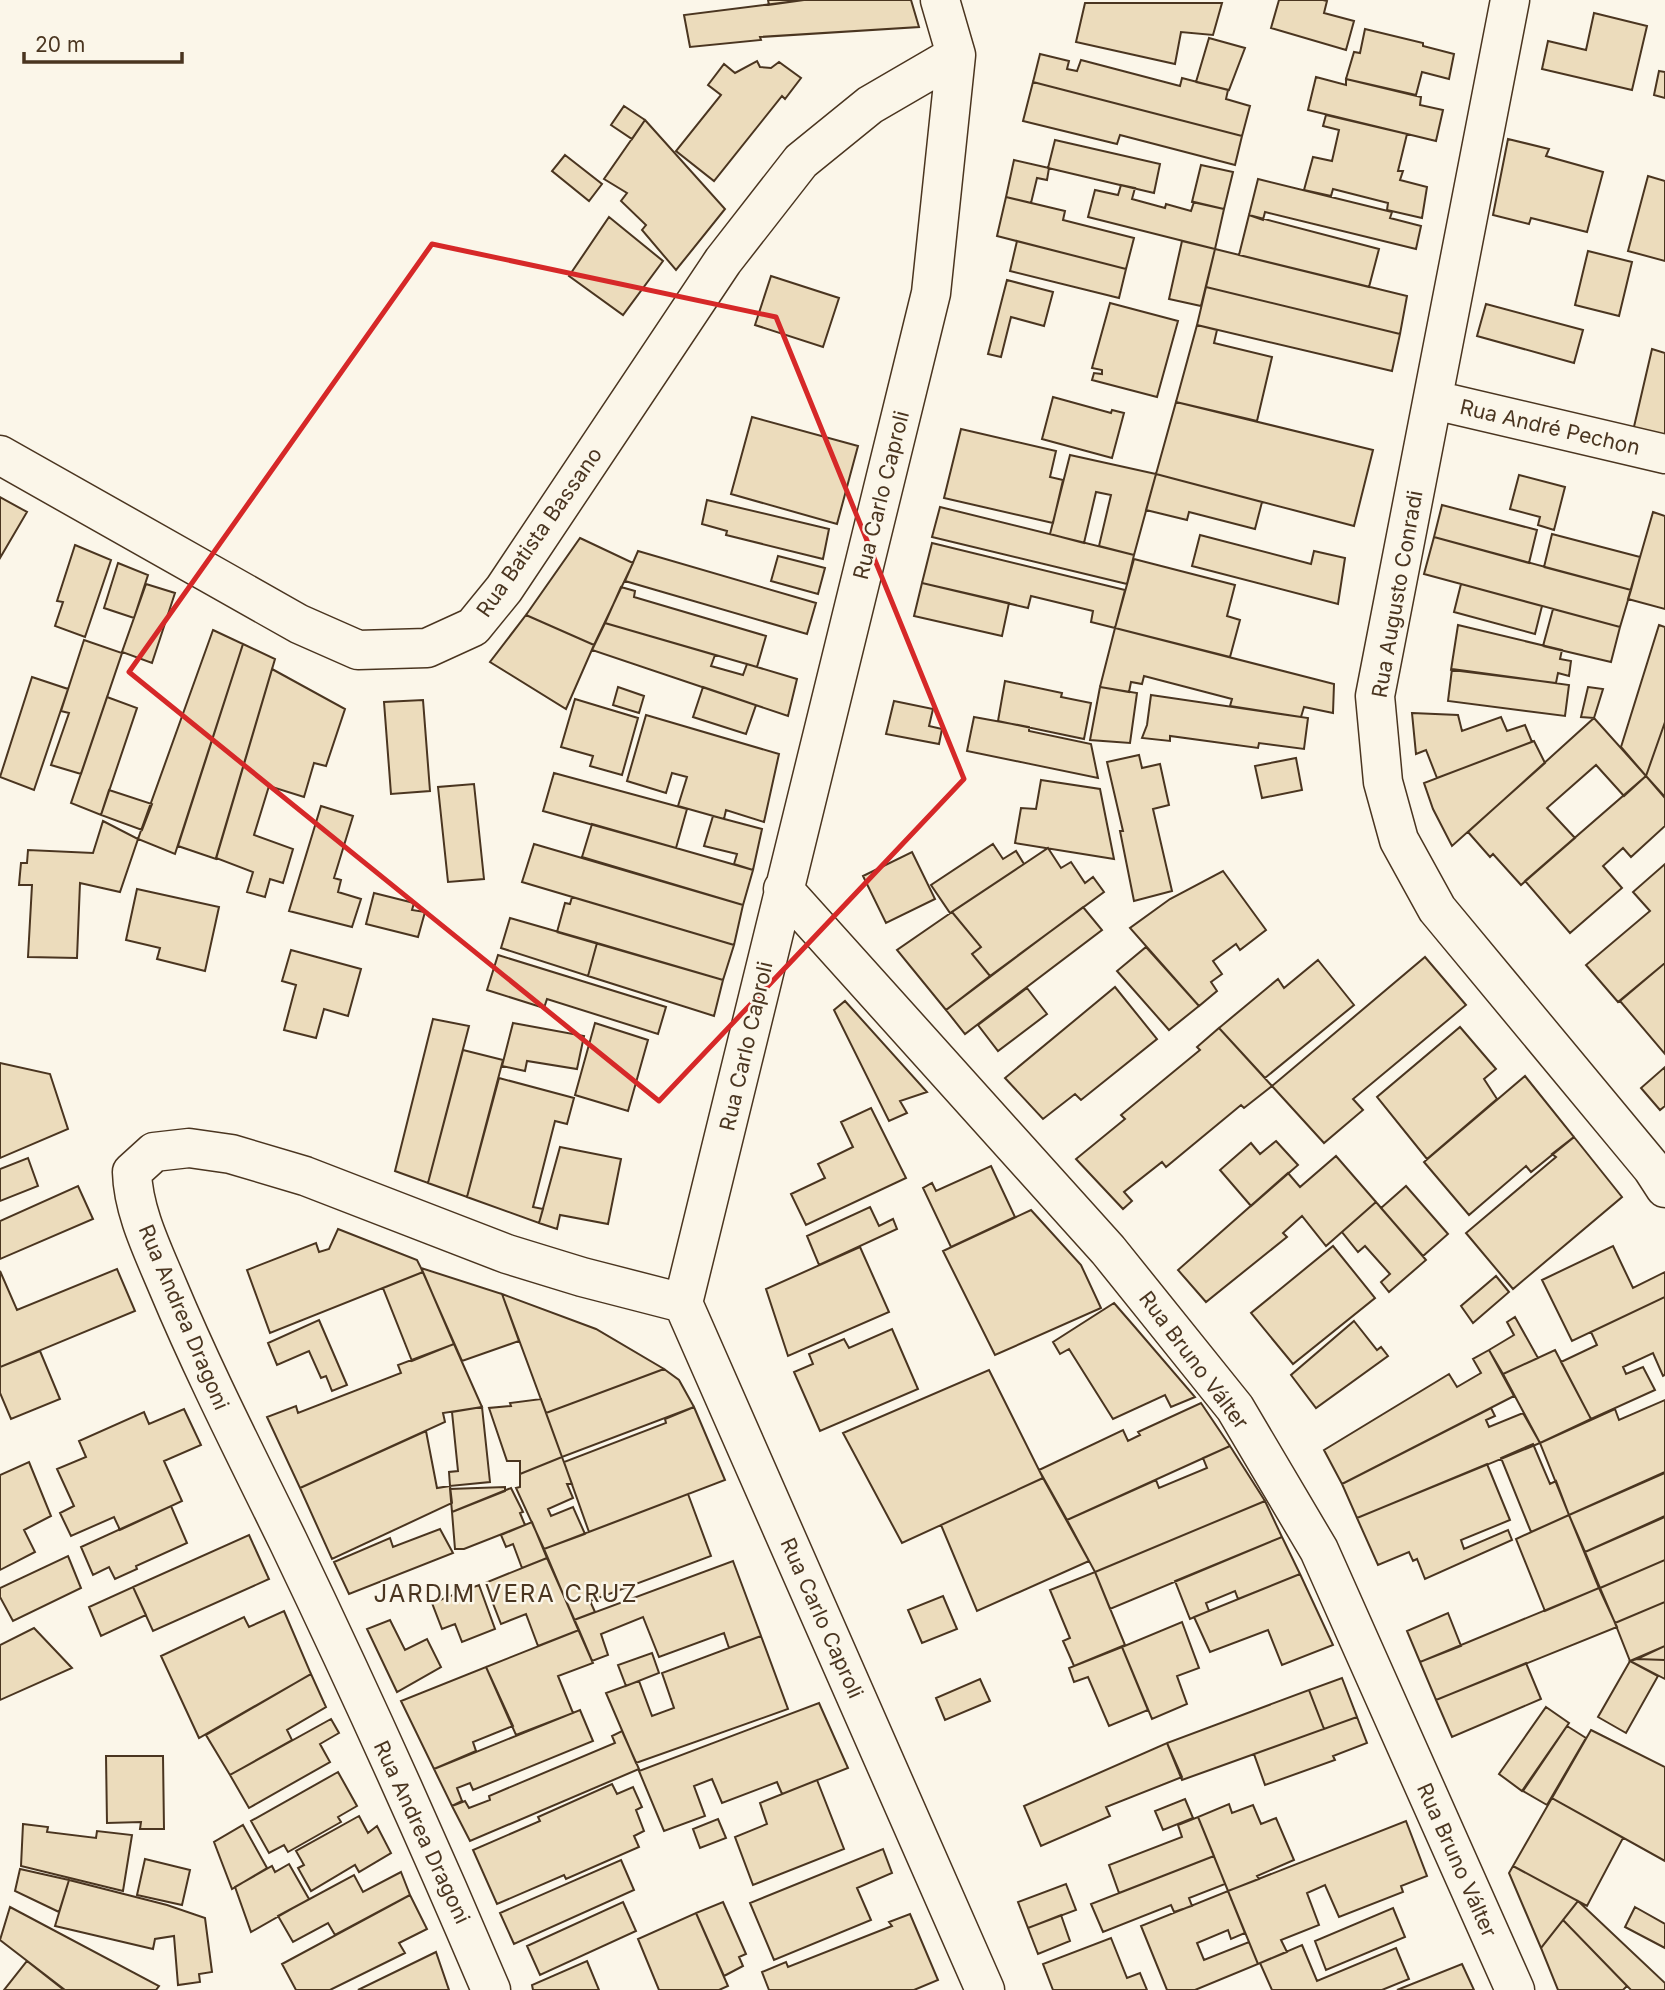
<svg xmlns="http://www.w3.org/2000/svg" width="1665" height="1990" viewBox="0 0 1665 1990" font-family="Inter,sans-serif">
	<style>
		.building { fill: #ecdcbc; stroke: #4a3520; stroke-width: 2 }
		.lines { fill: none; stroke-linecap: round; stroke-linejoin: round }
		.minor-casing { stroke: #4a3520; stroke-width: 41 }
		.minor { stroke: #fbf6e9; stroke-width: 38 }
		.marked { fill: none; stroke: #d62828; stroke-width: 5; stroke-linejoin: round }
		.labels { text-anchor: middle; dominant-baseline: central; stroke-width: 5; stroke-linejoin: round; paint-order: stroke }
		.street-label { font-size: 21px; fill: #4a3520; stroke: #fbf6e9 }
		.quarter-label { font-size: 24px; letter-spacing: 2px; fill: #4a3520; stroke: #fbf6e9 }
	</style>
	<rect width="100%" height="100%" fill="#fbf6e9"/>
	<path class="building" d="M768,0h36l-35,5z
		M804,0h107l8,27 -159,10 1,3 -71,7 -6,-32z
		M1279,0h44l4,1 -3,12 30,8 -8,29 -75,-22z
		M1085,3h137l-9,32 -32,-3 -6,32 -99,-22z
		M1594,13l53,13 -15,64 -90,-21 6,-28 38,9z
		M1365,29l58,14v3l31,8 -5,25 -27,-7 -6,23 -70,-16 8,-27 6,1z
		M1209,38l36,10 -16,42 -33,-8z
		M1040,54l29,7 -2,8 10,2 4,-11 99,26 2,-8 46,12 -2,9 24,7 -8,30 -209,-54z
		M757,61l3,6 11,1 8,-6 22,16 -16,21 -3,-3 -68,85 -38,-30 45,-56 -13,-10 16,-21 11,9z
		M1659,71l6,1v26l-11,-3z
		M1316,77l30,8v-6l75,18 -1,8 23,5 -7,31 -128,-31z
		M1033,82l209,54 -7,29 -115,-30 -3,9 -94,-23z
		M624,106l21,14 -13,19 -21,-14z
		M1326,115l81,19 -9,37h5l-3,9 27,7 -5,31 -35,-8 1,-7 -55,-14 -2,7 -27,-6 9,-33 19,4 7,-31 -16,-4z
		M645,120l80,89 -49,61 -34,-40 4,-5 -25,-24 6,-8 -23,-14z
		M1508,139l41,10 -3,7 57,16 -16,60 -56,-14 -2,6 -36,-9z
		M1055,140l105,24 -6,29 -106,-25z
		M565,155l37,29 -13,17 -37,-30z
		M1014,160l35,8 -2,12 -10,-2 -6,25 -25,-6z
		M1201,165l32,7 -9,37 -32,-7z
		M1648,176l17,5v80l-37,-10z
		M1258,179l134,33 -2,6 31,8 -5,23 -151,-37 -2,8 -14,-5z
		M1121,185l14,3 -3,11 33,9 1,-4 25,7 3,-9 30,7 -9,40 -127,-32 7,-27 23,5z
		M1006,197l59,14 -2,9 71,18 -8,31 -129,-33z
		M1249,215l130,34 -10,38 -130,-32z
		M609,217l54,44 -40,54 -54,-39z
		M1017,241l109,28 -7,29 -109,-27z
		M1182,241l33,8 -14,57 -32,-7z
		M1215,249l192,47 -7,38 -194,-47z
		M1588,251l44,11 -13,54 -44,-11z
		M771,276l68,22 -16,49 -68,-22z
		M1007,280l46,12 -9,34 -33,-9 -10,40 -13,-3z
		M1206,287l194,47 -8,37 -195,-46z
		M1110,303l68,18 -21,76 -65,-17 2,-7 8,1v-4l-10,-2z
		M1486,304l97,26 -9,33 -97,-27z
		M1197,325l20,5 -3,13 58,14 -15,64 -81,-19z
		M1652,349l13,4v87l-32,-9z
		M1053,397l58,16 1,-3 12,3 -12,45 -70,-19z
		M1176,402l197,48 -19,76 -198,-52z
		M752,417l106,29 -21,78 -106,-30z
		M961,429l95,22 -6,26 13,3 -10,43 -109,-25z
		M1070,455l86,19 -22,81 -35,-9 12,-51 -15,-3 -12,51 -34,-9z
		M1156,474l106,28 -7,27 -66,-17 -2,8 -41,-10z
		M1519,475l46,12 -11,43 -16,-5 2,-8 -30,-8z
		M0,497l27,15 -27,46z
		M707,500l122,29 -6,30 -97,-24 1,-4 -25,-7z
		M1442,505l95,25 -8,33 -95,-26z
		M940,507l194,48 -7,29 -195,-47z
		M1653,512l12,4v93l-37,-10z
		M1552,534l88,23 -9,33 -87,-23z
		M1200,535l111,29 3,-13 31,7 -7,46 -146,-38z
		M1434,537l197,53 -11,37 -196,-53z
		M580,538l53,25 -39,82 -68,-30z
		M932,543l193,47 -10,38 -24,-6 2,-11 -62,-15 -3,12 -106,-25z
		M75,545l36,15 -26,77 -30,-11 8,-24 -6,-1z
		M638,551l178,52 -9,31 -182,-53z
		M778,556l47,12 -7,26 -47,-13z
		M1134,559l101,26 -8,31 13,4 -10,37 -115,-29z
		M118,563l30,12 -14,43 -30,-10z
		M922,583l87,20 -7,33 -88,-20z
		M146,584l29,9 -23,70 -30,-11z
		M1461,584l81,22 -7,28 -81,-22z
		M621,587l14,4 -1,6 132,39 -9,31 -152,-44z
		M1553,609l67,18 -9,35 -68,-16z
		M526,615l68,30 -28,64 -76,-47z
		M605,623l110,32 -4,11 32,9 4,-11 50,15 -9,37 -196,-66z
		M1458,625l104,25 -2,9 11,2 -2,15 -11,-3 -2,10 -105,-13z
		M1659,625l6,2v95l-19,54 -25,-29z
		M1115,628l219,56 -1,29 -29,-6 -3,10 -71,-11 2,-7 -88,-23 -2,8 -11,-2 -2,10 -29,-5z
		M213,630l30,14 -68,210 -37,-15z
		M84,640l38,13 -41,121 -30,-9 18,-52 -8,-2z
		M243,644l32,15 -59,200 -38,-13z
		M272,669l73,40 -19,57 -12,-3 -10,34 -35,-11 -15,49 39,14 -10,34 -13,-4 -5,18 -18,-5 6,-20 -37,-14z
		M1452,669l117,16 -4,31 -117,-15z
		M32,677l36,12 -34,101 -34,-13z
		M1005,681l57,12 -1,4 30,6 -7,36 -86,-18z
		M618,687l26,9 -5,17 -26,-8z
		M703,687l53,18 -10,29 -53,-17z
		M1100,687l37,6 -7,50 -40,-3z
		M1588,687l15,2 -9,29 -13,-1z
		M1151,695l157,23 -4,31 -45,-6 -1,5 -88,-12v5l-28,-3 5,-13z
		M107,697l30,11 -36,107 -30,-12z
		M575,699l63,19 -16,57 -32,-9 3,-10 -32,-9z
		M423,700l7,91 -39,3 -7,-92z
		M894,701l39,8 -4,17 13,3 -3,15 -53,-10z
		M1412,713l46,2 4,16 39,-14 6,14 18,-6 7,17 -95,36 -11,-28 -10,4z
		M646,715l133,39 -15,68 -38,-12 -2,9 -46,-13 9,-29 -15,-4 -6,20 -39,-12z
		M974,717l55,10v4l62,13 7,34 -131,-27z
		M1594,718l52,58 -22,20 -28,-31 -49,43 28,30 -54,47 -28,-31 -3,3 -22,-25z
		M1665,722v75l-19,-21z
		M1534,741l11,22 -93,83 -19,-37 -9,-26z
		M1139,755l3,13 18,-4 9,41 -16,4 19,82 -38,10 -14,-70h3l-16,-69z
		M1296,758l6,32 -40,8 -7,-32z
		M554,773l133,36 -11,39 -133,-37z
		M1646,776l19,22v28l-34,31 -8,-9 -20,18 19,22 -52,45 -45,-52z
		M1041,780l59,9 14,70 -99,-16 6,-35 15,1z
		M474,784l10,95 -36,3 -10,-95z
		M109,790l43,14 -10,26 -41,-15z
		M321,806l32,10 -19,62 7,2 -3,12 23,7 -9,28 -63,-16z
		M713,816l49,13 -9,41 -19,-6 3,-10 -33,-8z
		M103,821l35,18 -18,53 -40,-9 -3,75 -49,-1 4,-72h-13l2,-22h6l1,-13 65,3z
		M592,824l161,46 -10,35 -161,-48z
		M534,844l209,61 -9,40 -212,-63z
		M993,844l10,15 13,-8 8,13 -74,49 -19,-28z
		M1048,848l13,20 10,-6 14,21 8,-6 11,15 -114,84 -18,-22 9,-7 -29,-35z
		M912,852l23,47 -49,24 -23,-47z
		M1665,864v99l-47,39 -32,-37 64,-54 -17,-19z
		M1223,871l43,59 -26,20 -4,-6 -23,17 9,13 -11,8 6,9 -18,15 -69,-78 40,-29z
		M137,889l82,18 -14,64 -48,-12 3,-11 -34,-8z
		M374,893l40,10 -2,7 13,2 -7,25 -52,-13z
		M572,897l162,48 -11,35 -166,-48 8,-29 5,1z
		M1083,907l19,23 -137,104 -19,-24z
		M952,912l29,35 -9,7 18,22 -44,34 -49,-60z
		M510,918l87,25 -9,33 -87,-28z
		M597,943l126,37 -9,36 -126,-40z
		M1146,947l53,59 -30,24 -52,-59z
		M291,950l70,19 -13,47 -24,-7 -8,29 -32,-8 12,-45 -14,-4z
		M498,955l168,52 -8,27 -111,-35 -3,9 -57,-18z
		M1425,957l41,48 -113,94 10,11 -39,33 -52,-57z
		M1318,960l36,45 -89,73 -46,-50 59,-49 6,9z
		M1665,963v91l-45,-53z
		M1115,987l42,52 -76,61 -6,-6 -32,25 -38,-41z
		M1027,988l20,26 -49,37 -20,-26z
		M845,1001l82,91 -27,9 7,12 -18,8 -55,-111z
		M433,1019l36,7 -41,157 -33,-12z
		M513,1023l71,13 -7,33 -50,-8 -2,10 -23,-5z
		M595,1023l53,17 -20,71 -53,-16z
		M1460,1027l36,42 -12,10 13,20 -70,60 -50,-62z
		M1219,1028l53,58 -28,22 -3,-3 -75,62 -4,-5 -38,30 8,9 -9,8 -47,-50 49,-40 -4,-4 79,-65 -3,-3z
		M463,1050l40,10 -36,137 -39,-14z
		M0,1063l50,11 18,55 -68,29z
		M1665,1067v39l-5,4 -19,-22z
		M1525,1076l49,61 -43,35 -5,-6 -57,49 -45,-53z
		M499,1078l75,20 -7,26 -12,-3 -22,86 10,2 -4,14 -72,-26z
		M871,1108l35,70 -100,47 -15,-31 34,-16 -7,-14 35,-17 -12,-25z
		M1574,1137l48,60 -109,92 -47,-56 90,-76 -4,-3z
		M1276,1141l22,24 -47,41 -31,-36 31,-27 9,11z
		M560,1147l61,12 -13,65 -48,-9 -3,14 -18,-6z
		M1336,1156l40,46 -50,44 -24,-30 -19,17 4,4 -81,65 -28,-32 110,-97 12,14z
		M28,1158l10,28 -38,15v-32z
		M991,1166l24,51 -64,30 -28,-59 9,-5 4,8z
		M78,1186l15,33 -93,40v-38z
		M1406,1186l42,48 -25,22 -42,-48z
		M1376,1202l50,58 -37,32 -8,-10 9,-8 -25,-28 -7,6 -16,-20z
		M870,1207l9,19 14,-7 4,10 -78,36 -12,-29z
		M1031,1210l50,55 20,43 -106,47 -52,-104z
		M338,1229l79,31 6,12 -153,61 -23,-63 69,-27 3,9 10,-3z
		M1333,1246l42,52 -82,66 -42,-51z
		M1613,1246l20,42 32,-16v25l-93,44 -30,-61z
		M860,1247l29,65 -101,44 -22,-67z
		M421,1268l81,26 17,47 -57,20z
		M117,1269l18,42 -135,56v-96l17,39z
		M423,1272l31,72 -42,17 -29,-73z
		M1496,1276l13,16 -36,31 -12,-17z
		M502,1294l94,35 68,40 -118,44z
		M1665,1297v78l-2,1 -10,-23 -30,14 3,7 17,-7 12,23 -64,29 -30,-57 36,-17 -6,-13z
		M1114,1303l20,23 61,71 -24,10 -6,-12 -52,24 -44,-70 -9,5 -7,-12z
		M1515,1317l23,41 -35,16 -14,-24 25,-15 -7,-13z
		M319,1320l28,65 -15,6 -6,-15 -5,2 -12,-27 -32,14 -9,-22z
		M1354,1321l23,29 4,-3 7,9 -72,52 -25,-33z
		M892,1329l26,60 -98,42 -26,-59 19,-8 -4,-10 35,-15 5,9z
		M454,1344l28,63 -39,6 2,9 -145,66 -33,-71 29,-11 2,7 103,-40 -3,-8z
		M1489,1350l25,46 -172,88 -18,-34 125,-76 8,13 24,-14 -8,-14z
		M1555,1350l36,69 -51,24 -37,-69z
		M40,1351l20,48 -49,20 -11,-26v-26z
		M664,1369l15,11 15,27 -132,50 -16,-44z
		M989,1370l54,108 -141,65 -59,-110z
		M541,1399l21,58 -42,17v-13h-13l-18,-53 22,-2 -1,-3z
		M1665,1400v72l-96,43 -29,-72 75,-34 4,11z
		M1201,1403l29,43 -163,74 -28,-50 84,-40 5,11 12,-6 -2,-3z
		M482,1407l8,75 -40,4 -1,-14 9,-1 -6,-59z
		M694,1407l31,73 -136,52 -25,-70 102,-39 -1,-4z
		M1491,1408l4,8 -9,4 3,7 34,-14 17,30 -183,75 -15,-34z
		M184,1409l17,36 -37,16 18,40 -62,29 -6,-13 -43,19 -11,-23 14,-7 -17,-37 29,-12 -7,-16 65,-29 5,12z
		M426,1431l11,57 13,-2 2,17 -120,56 -32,-71z
		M1533,1444l17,40 6,-3 13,34 -38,17 -30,-74z
		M1230,1446l35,55 -170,71 -28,-52 89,-40 3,8 48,-20 -4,-10z
		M562,1457l10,27h-5l6,14 -25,11 3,7 22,-9 12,27 -41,15 -28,-61 4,-1v-13z
		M29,1462l22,54 -27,14 11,22 -35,18v-95z
		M1487,1464l23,56 -49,20 3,9 44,-19 4,10 -87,39 -8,-20 -4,2 -4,-9 -31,13 -21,-47z
		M1665,1473v43l-80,36 -16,-37z
		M1043,1478l46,83 -112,50 -36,-86z
		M505,1487v4l-53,21 -2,-23z
		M511,1488l12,24 -3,1 5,12 -61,24h-9l-3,-37z
		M688,1494l23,62 -121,45 5,11 -21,8 -30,-71z
		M1265,1501l17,36 -172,72 -15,-37z
		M171,1506l16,37 -51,23 1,3 -22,10 -6,-12 -16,8 -12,-28z
		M1569,1515l30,73 -54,23 -29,-72z
		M1665,1517v43l-65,28 -15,-36z
		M532,1522l15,36 -25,10 -9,-24 -7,3 -5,-12z
		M440,1529l13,24 -104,41 -15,-32 56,-24 3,9z
		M249,1535l20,44 -116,52 -20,-44z
		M1282,1537l18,37 -62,25 -3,-8 -29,12 3,8 -19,8 -15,-38z
		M68,1556l13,32 -68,33 -13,-24v-9z
		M547,1558l32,72 -41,16 -12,-32 -25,10 -16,-41z
		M1665,1560v42l-50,21 -15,-35z
		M733,1561l28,75 -32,12 -5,-15 -65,24 -16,-40 -42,17 7,21 -16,6 -18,-41z
		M1095,1572l30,73 -51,21 -11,-25 7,-3 -20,-48z
		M1300,1574l33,71 -51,20 -14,-35 -58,22 -16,-35z
		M479,1585l16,44 -33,13 -7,-18 -13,5 -10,-26z
		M133,1587l13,28 -45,21 -12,-29z
		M1599,1588l18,39 -181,73 -16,-38z
		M943,1596l14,33 -35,14 -14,-33z
		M1665,1602v44l-35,15 -15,-38z
		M284,1611l27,63 -112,64 -38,-82 83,-39 5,10z
		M1448,1613l13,33 -41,16 -13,-31z
		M390,1620l15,30 22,-11 14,28 -44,25 -30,-63z
		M1182,1622l17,46 -22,8 10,28 -35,15 -30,-72z
		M34,1628l38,40 -72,32v-55z
		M579,1630l14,33 -35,13 15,37 -57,22 -30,-68z
		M761,1636l27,73 -152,54 -30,-70 33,-12 13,35 22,-8 -12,-35z
		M1665,1646v14l-28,-1z
		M1122,1647l26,63 -39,16 -21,-49 -14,5 -5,-14z
		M652,1653l7,20 -33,13 -8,-21z
		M1637,1659l28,1v19l-35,-18z
		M1630,1661l28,15 -32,57 -28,-16z
		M1526,1663l15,36 -89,38 -16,-37z
		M486,1667l27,59 -40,16 3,9 -42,18 -33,-68z
		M311,1674l15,33 -39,23 5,10 -62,35 -24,-40z
		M1342,1678l15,39 -33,12 -15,-39z
		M980,1679l10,22 -45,19 -9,-22z
		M1309,1690l15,39 -142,51 -15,-37z
		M819,1703l29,65 -66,26 -5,-12 -55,21 -10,-24 -18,7 11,30 -41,15 -25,-60z
		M1546,1707l23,16 -47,68 -23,-17z
		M580,1710l13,31 -120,49 -3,-7 -13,5 5,13 -10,5 -18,-37z
		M1357,1717l10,26 -34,13 2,4 -70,25 -11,-31z
		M331,1719l8,14 -19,11 10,18 -81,46 -19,-33z
		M1567,1726l19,12 -39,67 -24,-14z
		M1591,1730l74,37v94l-113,-63z
		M622,1731l17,38 -169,72 -18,-35 13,-5 4,7 21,-8 -1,-4 126,-53 -3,-7z
		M1167,1743l15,34 -76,30 4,9 -69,30 -17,-40z
		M106,1756h57l1,73h-24l1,-7 -34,1z
		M338,1772l19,34 -19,11 3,5 -53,30 -4,-7 -15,8 -18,-32z
		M817,1780l27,69 -91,36 -18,-48 32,-13 -7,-21z
		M612,1784l5,10 16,-7 9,20 -6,3 8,21 -10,5 5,11 -73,32 -2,-4 -67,29 -24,-54 67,-29 -2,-4z
		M1552,1798l71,40 -36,68 -74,-40z
		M1185,1799l8,19 -30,12 -8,-19z
		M1229,1804l3,9 21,-8 8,19 15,-6 18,42 -37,16 2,3 -31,12 -30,-74z
		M359,1816l9,17 9,-7 14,27 -32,19 -4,-7 -44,26 -13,-23 6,-3 -8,-14z
		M1198,1817l16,39 -95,37 -10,-28 73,-28 -4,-12z
		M718,1819l8,19 -26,10 -7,-19z
		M1406,1821l21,55 -26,10 2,6 -64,25 -14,-32 -18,8 12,32 -38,15 6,12 -29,12 -30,-73z
		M23,1824l25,3 -1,5 49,6 1,-7 35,4 -9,56 -102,-25z
		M243,1825l24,43 -35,21 -18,-47z
		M883,1849l9,24 -35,15 14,32 -97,40 -24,-57z
		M1214,1856l11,28 -36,14 3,8 -18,6 -3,-7 -68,27 -12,-28z
		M145,1859l45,11 -8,35 -45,-10z
		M621,1860l13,30 -120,54 -14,-31z
		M289,1864l20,35 -58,33 -16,-45 37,-21 3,6z
		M1513,1866l65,35 -37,47 -32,-75z
		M20,1869l49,11 -10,32 -44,-21z
		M401,1872l9,23 -75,40 -7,-12 -35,19 -15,-26 76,-41 9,17z
		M69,1880l98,25 38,13 7,54 -13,2 1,8 -22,3 -4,-49 -19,3 -2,10 -98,-23z
		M1066,1884l10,26 -48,18 -10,-26z
		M1228,1891l17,42 -14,6 -3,-9 -31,13 7,17 45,-18 9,22 -63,26h-28l-26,-64z
		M410,1895l17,34 -28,14 6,10 -75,37h-34l-14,-26z
		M1578,1901l87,82v7h-34l-68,-70z
		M623,1902l13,29 -96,44 -13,-29z
		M723,1902l23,52 -7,3 4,9 -19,10 -28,-63z
		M10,1907l149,79 -3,4h-91l-65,-50z
		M1635,1907l30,17v24l-40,-21z
		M1393,1908l12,29 -79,33 -11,-29z
		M696,1913l32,73 -9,4h-60l-21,-51z
		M910,1914l28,66 -24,10h-145l-7,-18 24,-10 2,5 104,-41 -3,-4z
		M1061,1915l9,26 -32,13 -10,-26z
		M1563,1920l64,66 -4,4h-65l-17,-42z
		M1111,1938l16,40 13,-5 7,17h-94l-10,-26z
		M1302,1945l15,36 79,-33 13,31 -27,11h-110l-12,-27z
		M436,1952l13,38h-91z
		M27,1961l37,29h-60z
		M587,1961l12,29h-66l-1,-5z
		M1462,1964l12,26h-77z"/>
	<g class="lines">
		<defs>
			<path id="minor" d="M940,0l16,55 -25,238 -248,1010 302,687
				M1510,0l-135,696 8,86 16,58 38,69 215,259 13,20
				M1434,400l231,54
				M0,455l299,169 59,26 69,-2 46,-21 31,-38 219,-328 78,-100 69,-56 86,-50
				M783,889l325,361 127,158 84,142 196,440
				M491,1990c-64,-151 -132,-301 -203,-449 -41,-84 -84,-168 -120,-254 -15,-36 -35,-76 -36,-115l22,-20 35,-4 42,6 74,22 202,78 75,23 101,26"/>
		</defs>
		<use href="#minor" class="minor-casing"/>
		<use href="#minor" class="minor"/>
	</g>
	<path class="marked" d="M432,244l344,73 188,462 -305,322 -530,-429z"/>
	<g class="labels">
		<g class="street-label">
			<text transform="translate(1550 427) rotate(13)">Rua André Pechon</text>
			<text transform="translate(881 495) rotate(-76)">Rua Carlo Caproli</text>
			<text transform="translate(539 532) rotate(-55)">Rua Batista Bassano</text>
			<text transform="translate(1397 594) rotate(-80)">Rua Augusto Conradi</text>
			<text transform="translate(746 1046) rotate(-77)">Rua Carlo Caproli</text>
			<text transform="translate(184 1317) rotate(67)">Rua Andrea Dragoni</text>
			<text transform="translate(1194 1360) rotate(53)">Rua Bruno Válter</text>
			<text transform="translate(822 1618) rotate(66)">Rua Carlo Caproli</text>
			<text transform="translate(422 1832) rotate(65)">Rua Andrea Dragoni</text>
			<text transform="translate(1457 1860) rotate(66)">Rua Bruno Válter</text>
		</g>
		<g class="quarter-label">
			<text x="506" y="1593">JARDIM VERA CRUZ</text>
		</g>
	</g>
	<path d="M24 52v10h158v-10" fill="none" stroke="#4a3520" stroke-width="3.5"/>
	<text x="35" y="52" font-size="21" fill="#4a3520" stroke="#fbf6e9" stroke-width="5" paint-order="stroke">20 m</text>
</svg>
